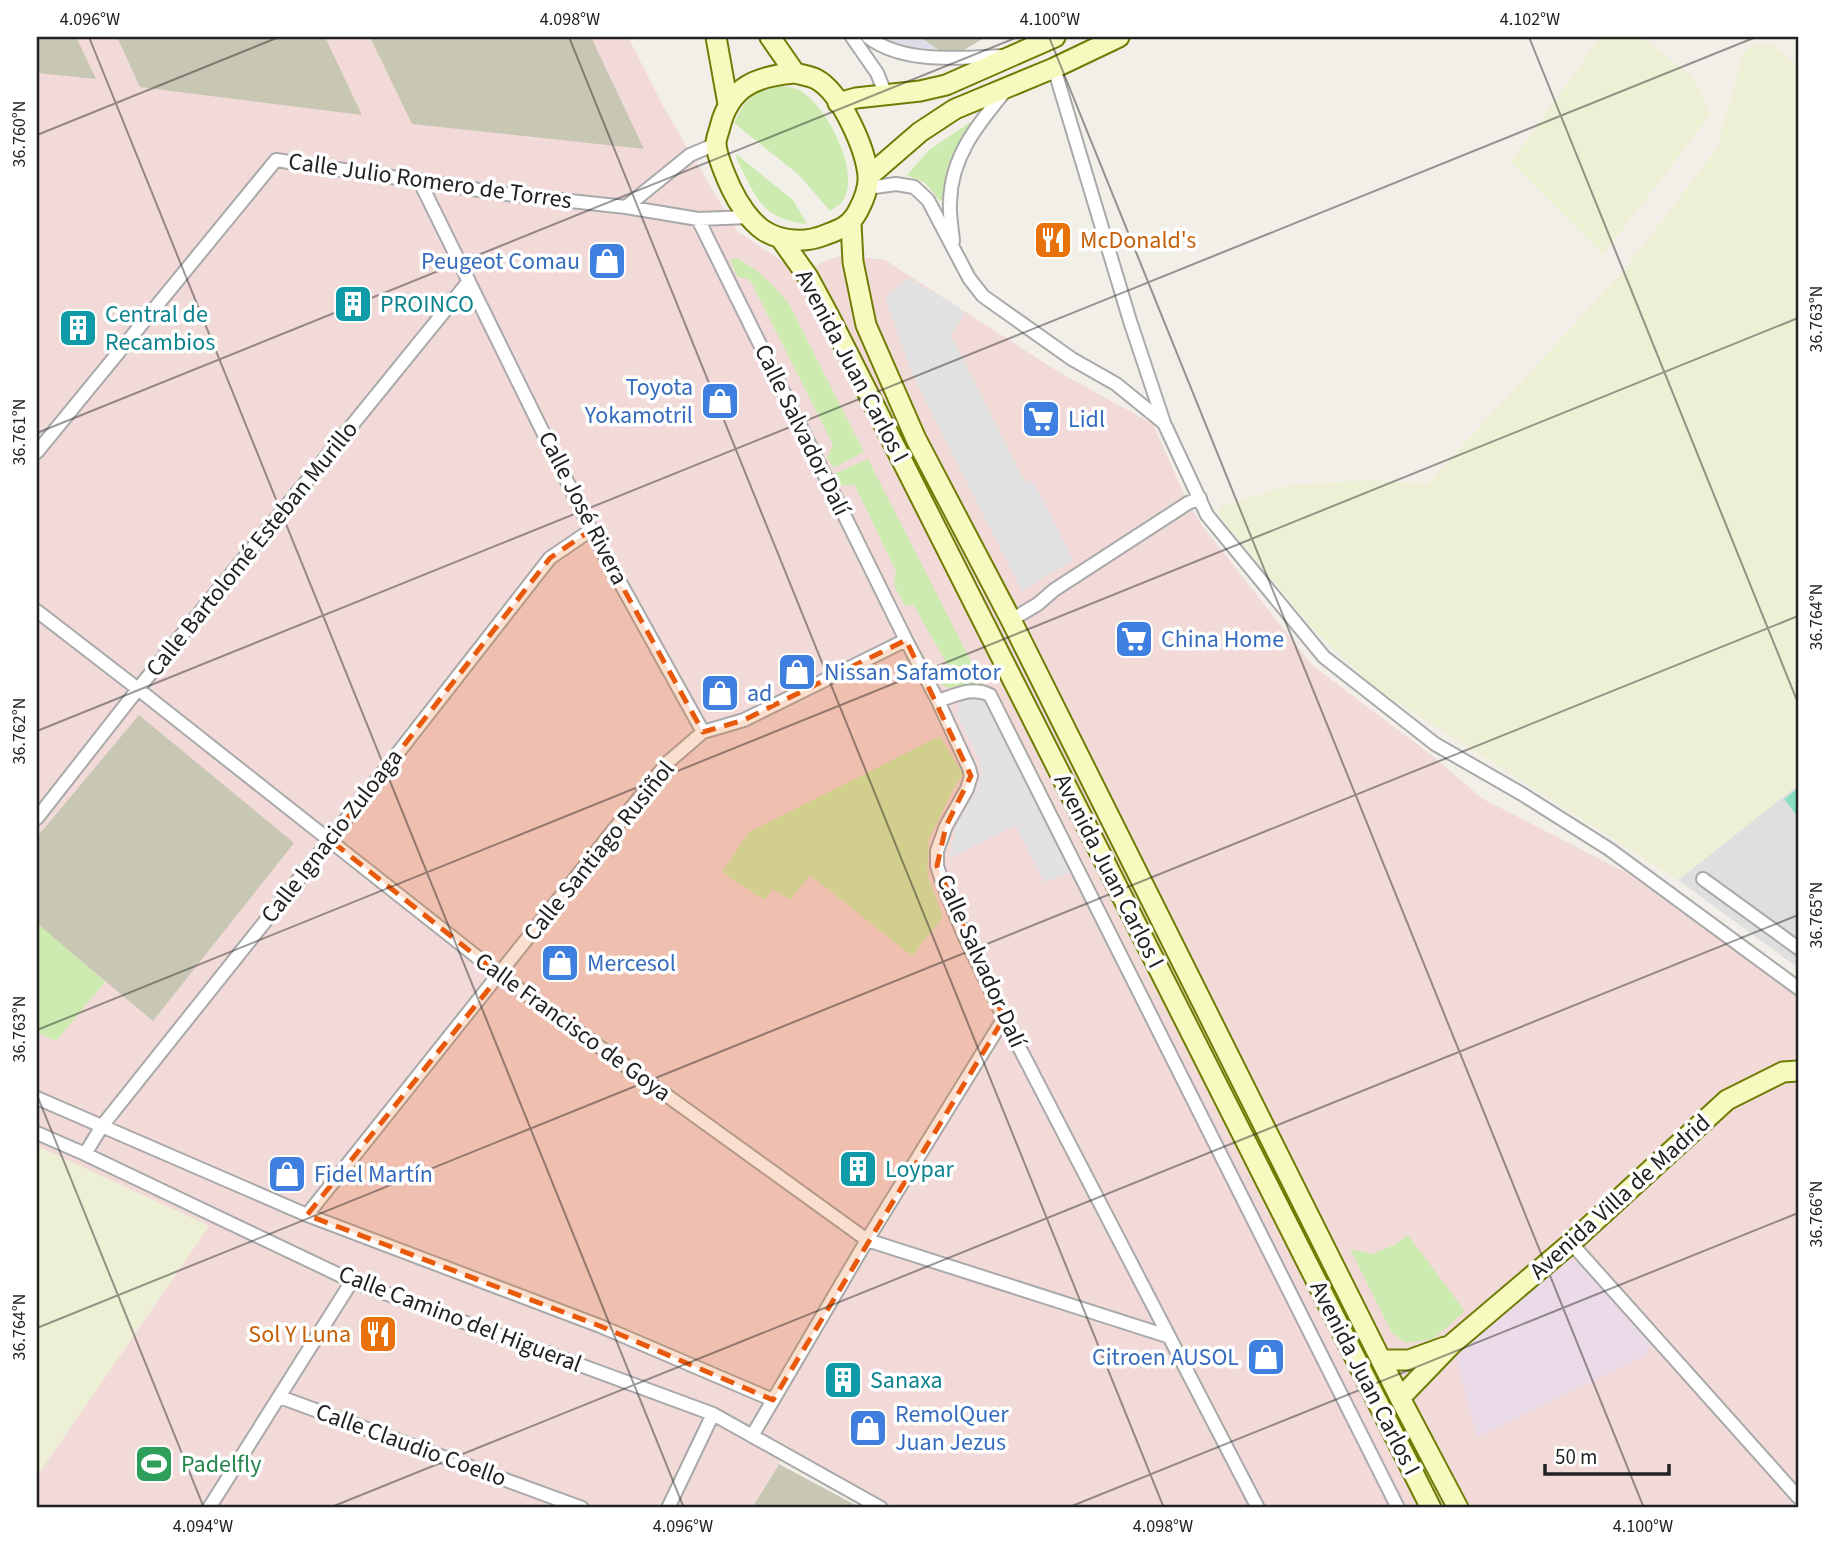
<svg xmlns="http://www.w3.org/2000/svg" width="1835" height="1545" viewBox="0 0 1835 1545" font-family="'Source Sans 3',sans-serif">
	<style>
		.residential { fill: #e0dfdf }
		.commercial { fill: #f2dad9 }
		.industrial { fill: #ebdbe8 }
		.construction { fill: #c7c7b4 }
		.farmland { fill: #eef0d5 }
		.grass { fill: #cdebb0 }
		.pitch { fill: #88e0be }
		.parking { fill: #e2e2e2 }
		.plaza { fill: #dddde8 }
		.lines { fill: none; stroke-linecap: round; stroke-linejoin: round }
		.street-casing { stroke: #a9a9a9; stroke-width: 16 }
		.secondary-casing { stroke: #707d05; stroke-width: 23 }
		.street { stroke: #fff; stroke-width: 12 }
		.secondary { stroke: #f7fabf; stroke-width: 19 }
		.marked { fill: #e8590c; fill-opacity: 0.2; stroke: #e8590c; stroke-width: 5; stroke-dasharray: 14 9; stroke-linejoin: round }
		.ticks { fill: none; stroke: #222; stroke-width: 2; stroke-opacity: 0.45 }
		.labels { text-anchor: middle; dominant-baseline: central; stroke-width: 7; stroke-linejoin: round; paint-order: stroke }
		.street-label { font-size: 24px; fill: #222; stroke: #fff }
		.food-label { font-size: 24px; fill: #c56008; stroke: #fff; text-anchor: start }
		.shop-label { font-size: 24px; fill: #366cbe; stroke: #fff; text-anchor: start }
		.culture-label { font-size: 24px; fill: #0d838f; stroke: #fff; text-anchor: start }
		.leisure-label { font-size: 24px; fill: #27864d; stroke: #fff; text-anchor: start }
		.neatline { fill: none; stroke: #222; stroke-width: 2.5 }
		.ticks-label { font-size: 18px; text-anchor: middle; fill: #222 }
	</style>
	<rect width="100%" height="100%" fill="#f2efe9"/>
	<path class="residential" d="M1798,785v183l-120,-88z"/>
	<path class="commercial" d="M37,37h591l36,71 73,123 49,33 13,13 22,-14 21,-8 43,5 172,111 96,53 35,79 16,25 108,137 118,89 53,45 142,73 173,122v514h-900l-111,-58 -35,58h-715v-32l172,-250 -172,-80z"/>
	<path class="industrial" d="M1563,1260l16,2 70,78 1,6 -4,9 -169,82 -21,-81z"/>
	<path class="construction" d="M37,37h39l20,42 -59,-6z
		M117,37h208l37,78 -222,-28z
		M370,37h221l53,112 -232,-25z
		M920,37h66l-36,21z
		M139,715l155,128 -141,178 -116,-97v-87z
		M779,1464l82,44h-109z"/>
	<path class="farmland" d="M1600,37h41l52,40 18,37 -108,141 -92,-93z
		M1755,44l18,1 25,21v719l-120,95 -303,-192 -62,-59 -93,-112 1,-10 67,-22 83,-5 56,4 197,-214 93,-122 27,-96z
		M37,1146l172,80 -172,250z"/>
	<path class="grass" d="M780,86c7,1 15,1 21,5 26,16 60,80 42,110 -3,4 -9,7 -13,10l-31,-36 -65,-52 9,-17 12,-13z
		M970,122l1,1c-16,28 -20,44 -25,76l-6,2 -15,-18 -18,-8 22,-25z
		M736,154l57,46 14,24c-46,-5 -51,-27 -70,-64z
		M737,258c24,14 35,25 52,46l75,148 -30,16 -7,-10 6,-13 -83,-165 -13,-4 -7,-16z
		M868,459l116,228 -21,-2 -14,3 -7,-3 -2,-9 7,-12 -34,-60 -8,2 -11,-21 2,-14 -42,-87 -13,2 -7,-12z
		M940,736l23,38 -9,14 -25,51 -2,35 16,43 -31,39 -102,-81 -20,25 -17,-11 -9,11 -42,-28 27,-40z
		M37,923l68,59 -49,59 -19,-9z
		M1408,1235l57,76 -32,28 -27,4 -14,-10 -42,-84 23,5 21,-9z"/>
	<path class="pitch" d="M1798,788v29l-14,-18z"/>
	<path class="parking" d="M908,278l49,28 7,8 -13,21 75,149 6,-4 41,80 -51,31 -109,-215 -28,-78z
		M965,698h12l9,4 84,171 -25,9 -30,-57 -66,34 8,-35 20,-34 4,-17 -1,-11 -24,-49 3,-8z"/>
	<path class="plaza" d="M871,37h49l30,21z"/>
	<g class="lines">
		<defs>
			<path id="street" d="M852,37l25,36 9,22
				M868,37c35,27 92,21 134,19
				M1054,68l76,253 34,102 43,92 117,142 111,87 87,50 87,55 189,139
				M419,180l172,350 112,202
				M867,188l29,-4 18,3 14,13 41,78 14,18 89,63 44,25 48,39
				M626,207l64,-52 26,-11
				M698,219l208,421 32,61 31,67 2,8 -4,13 -21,37 -9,25v15l5,15 21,52 41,85 254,490
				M953,241c-1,-12 -4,-26 -3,-39 1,-46 28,-78 56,-112
				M37,452l239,-292 230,34 120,13 72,12 52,-2
				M37,611l101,78 362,286 367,265 300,96
				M1011,620l27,-16 16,-14 134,-87 12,-5
				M938,701c18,-6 34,-15 52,-6l408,813
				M37,818l101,-129 331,-408
				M1703,879l95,69
				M37,1098l270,117 293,111 173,74
				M37,1133l48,21 267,127 361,133 168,94
				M85,1154l17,-28 228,-286 220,-282 41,-28
				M307,1215l360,-452 36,-31 41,-12 162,-80
				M1571,1243l227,254
				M280,1397l302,111
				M752,1436l115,-196 137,-222
				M209,1508l143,-227
				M668,1508l45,-94"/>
			<path id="secondary" d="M716,37l12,67
				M770,37l25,36
				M795,73c7,2 15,3 21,6 25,13 49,69 52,96 1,13 -4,25 -10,36 -8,15 -17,18 -33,24 -19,8 -44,7 -62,-5 -13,-9 -25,-27 -32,-42 -5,-11 -15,-33 -15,-45 0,-5 3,-11 4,-16 10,-41 37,-51 75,-54z
				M838,103l18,-5 64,-7 26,-6 109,-48
				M868,177l52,-45 35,-23 99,-41 65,-31
				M851,223l2,39 13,63 50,114 95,181 389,778 58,110
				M781,239l27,38 21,39 602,1192
				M1382,1360h27l36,-13
				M1400,1398l52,-54 119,-101 156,-143 56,-28 15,-1"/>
		</defs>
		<use href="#street" class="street-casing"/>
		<use href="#secondary" class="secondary-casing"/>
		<use href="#street" class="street"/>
		<use href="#secondary" class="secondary"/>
	</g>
	<path class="marked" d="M591,530l112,202 41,-12 162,-80 65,136 -25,50 -9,40 67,152 -231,382 -173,-74 -293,-111 193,-240 -170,-135 220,-282z"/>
	<path class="ticks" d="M89,37l595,1471M569,37l595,1471M1049,37l595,1471M1529,37l269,666M37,135l242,-98M37,433l981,-396M37,731l1719,-694M37,1030l1761,-712M37,1095l167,413M37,1328l1761,-712M329,1508l1469,-593M1067,1508l731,-295"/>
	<defs>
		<symbol id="restaurant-square" viewBox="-11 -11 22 22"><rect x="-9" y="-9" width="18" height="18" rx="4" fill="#e8710a" stroke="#fff"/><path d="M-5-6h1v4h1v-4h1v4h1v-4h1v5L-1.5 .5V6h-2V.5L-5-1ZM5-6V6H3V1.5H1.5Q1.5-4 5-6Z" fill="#fff"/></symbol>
		<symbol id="shop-square" viewBox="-11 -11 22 22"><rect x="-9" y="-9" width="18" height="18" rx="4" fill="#3f7fe0" stroke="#fff"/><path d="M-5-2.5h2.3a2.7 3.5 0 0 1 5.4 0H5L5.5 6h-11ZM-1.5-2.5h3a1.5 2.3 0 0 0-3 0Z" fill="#fff"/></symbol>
		<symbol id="building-square" viewBox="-11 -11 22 22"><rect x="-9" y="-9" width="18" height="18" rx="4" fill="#0f9aa8" stroke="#fff"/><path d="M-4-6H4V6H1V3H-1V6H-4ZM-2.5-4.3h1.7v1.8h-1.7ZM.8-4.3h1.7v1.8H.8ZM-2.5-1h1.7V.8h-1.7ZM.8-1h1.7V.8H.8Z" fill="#fff"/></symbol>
		<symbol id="supermarket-square" viewBox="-11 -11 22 22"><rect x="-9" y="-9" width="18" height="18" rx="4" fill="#3f7fe0" stroke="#fff"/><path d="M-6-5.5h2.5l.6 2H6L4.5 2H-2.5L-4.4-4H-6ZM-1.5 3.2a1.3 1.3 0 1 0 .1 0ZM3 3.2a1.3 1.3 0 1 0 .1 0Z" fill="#fff"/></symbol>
		<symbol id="stadium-square" viewBox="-11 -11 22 22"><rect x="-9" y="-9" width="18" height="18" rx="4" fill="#2e9e5b" stroke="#fff"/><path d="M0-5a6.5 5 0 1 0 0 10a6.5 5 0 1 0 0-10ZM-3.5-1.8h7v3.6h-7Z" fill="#fff"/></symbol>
	</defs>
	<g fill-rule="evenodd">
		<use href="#restaurant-square" x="1031" y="218" width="44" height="44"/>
		<use href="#shop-square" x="585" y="239" width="44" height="44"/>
		<use href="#building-square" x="331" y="282" width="44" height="44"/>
		<use href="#building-square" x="56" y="306" width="44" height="44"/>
		<use href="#shop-square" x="698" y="379" width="44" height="44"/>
		<use href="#supermarket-square" x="1019" y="397" width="44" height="44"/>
		<use href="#supermarket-square" x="1112" y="617" width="44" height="44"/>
		<use href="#shop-square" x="775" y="650" width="44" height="44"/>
		<use href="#shop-square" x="698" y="671" width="44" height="44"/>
		<use href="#shop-square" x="538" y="941" width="44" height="44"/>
		<use href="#building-square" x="836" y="1147" width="44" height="44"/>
		<use href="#shop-square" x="265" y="1152" width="44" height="44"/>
		<use href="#restaurant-square" x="356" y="1312" width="44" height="44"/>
		<use href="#shop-square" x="1244" y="1335" width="44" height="44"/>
		<use href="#building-square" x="821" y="1358" width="44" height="44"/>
		<use href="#shop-square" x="846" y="1406" width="44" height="44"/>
		<use href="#stadium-square" x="132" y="1442" width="44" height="44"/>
	</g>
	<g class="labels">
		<g class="street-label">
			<text transform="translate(430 181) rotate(8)">Calle Julio Romero de Torres</text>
			<text transform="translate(852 366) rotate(62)">Avenida Juan Carlos I</text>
			<text transform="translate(802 430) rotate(64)">Calle Salvador Dalí</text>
			<text transform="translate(583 508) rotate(63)">Calle José Rivera</text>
			<text transform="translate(252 549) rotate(-51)">Calle Bartolomé Esteban Murillo</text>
			<text transform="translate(332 836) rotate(-52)">Calle Ignacio Zuloaga</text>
			<text transform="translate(599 851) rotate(-51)">Calle Santiago Rusiñol</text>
			<text transform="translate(1109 871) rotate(63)">Avenida Juan Carlos I</text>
			<text transform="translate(981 961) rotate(66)">Calle Salvador Dalí</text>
			<text transform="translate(573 1027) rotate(36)">Calle Francisco de Goya</text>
			<text transform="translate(1620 1197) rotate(-42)">Avenida Villa de Madrid</text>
			<text transform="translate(460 1319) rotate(21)">Calle Camino del Higueral</text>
			<text transform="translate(1365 1378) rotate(63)">Avenida Juan Carlos I</text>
			<text transform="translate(411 1445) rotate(20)">Calle Claudio Coello</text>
		</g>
		<g class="food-label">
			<text x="1080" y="240">McDonald's</text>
			<text x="351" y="1334" text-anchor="end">Sol Y Luna</text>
		</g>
		<g class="shop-label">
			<text x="580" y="261" text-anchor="end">Peugeot Comau</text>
			<text x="693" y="387" text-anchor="end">Toyota<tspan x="693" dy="28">Yokamotril</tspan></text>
			<text x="1068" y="419">Lidl</text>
			<text x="1161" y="639">China Home</text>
			<text x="824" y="672">Nissan Safamotor</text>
			<text x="747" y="693">ad</text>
			<text x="587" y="963">Mercesol</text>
			<text x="314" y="1174">Fidel Martín</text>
			<text x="1239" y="1357" text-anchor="end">Citroen AUSOL</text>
			<text x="895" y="1414">RemolQuer<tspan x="895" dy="28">Juan Jezus</tspan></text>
		</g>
		<g class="culture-label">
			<text x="380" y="304">PROINCO</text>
			<text x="105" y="314">Central de<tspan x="105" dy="28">Recambios</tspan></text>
			<text x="885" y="1169">Loypar</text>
			<text x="870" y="1380">Sanaxa</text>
		</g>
		<g class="leisure-label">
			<text x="181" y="1464">Padelfly</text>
		</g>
	</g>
	<rect width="1835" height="1545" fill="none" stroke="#ffffff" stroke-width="77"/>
	<path d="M1545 1464v10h124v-10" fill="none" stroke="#222222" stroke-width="3.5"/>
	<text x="1555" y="1464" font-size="21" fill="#222222" stroke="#ffffff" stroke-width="5" paint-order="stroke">50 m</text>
	<rect x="38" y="38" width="1759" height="1468" class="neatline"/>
	<g class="ticks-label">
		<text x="90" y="25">4.096°W</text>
		<text x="570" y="25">4.098°W</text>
		<text x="1050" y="25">4.100°W</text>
		<text x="1530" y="25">4.102°W</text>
		<text transform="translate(19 134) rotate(-90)" y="6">36.760°N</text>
		<text transform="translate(1816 319) rotate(-90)" y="6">36.763°N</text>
		<text transform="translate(19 432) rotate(-90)" y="6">36.761°N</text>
		<text transform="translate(1816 617) rotate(-90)" y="6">36.764°N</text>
		<text transform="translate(19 731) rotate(-90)" y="6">36.762°N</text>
		<text transform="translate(1816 915) rotate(-90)" y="6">36.765°N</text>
		<text transform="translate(19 1029) rotate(-90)" y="6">36.763°N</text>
		<text transform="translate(1816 1214) rotate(-90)" y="6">36.766°N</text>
		<text transform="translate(19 1327) rotate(-90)" y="6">36.764°N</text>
		<text x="203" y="1532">4.094°W</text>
		<text x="683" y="1532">4.096°W</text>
		<text x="1163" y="1532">4.098°W</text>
		<text x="1643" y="1532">4.100°W</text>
	</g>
</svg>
